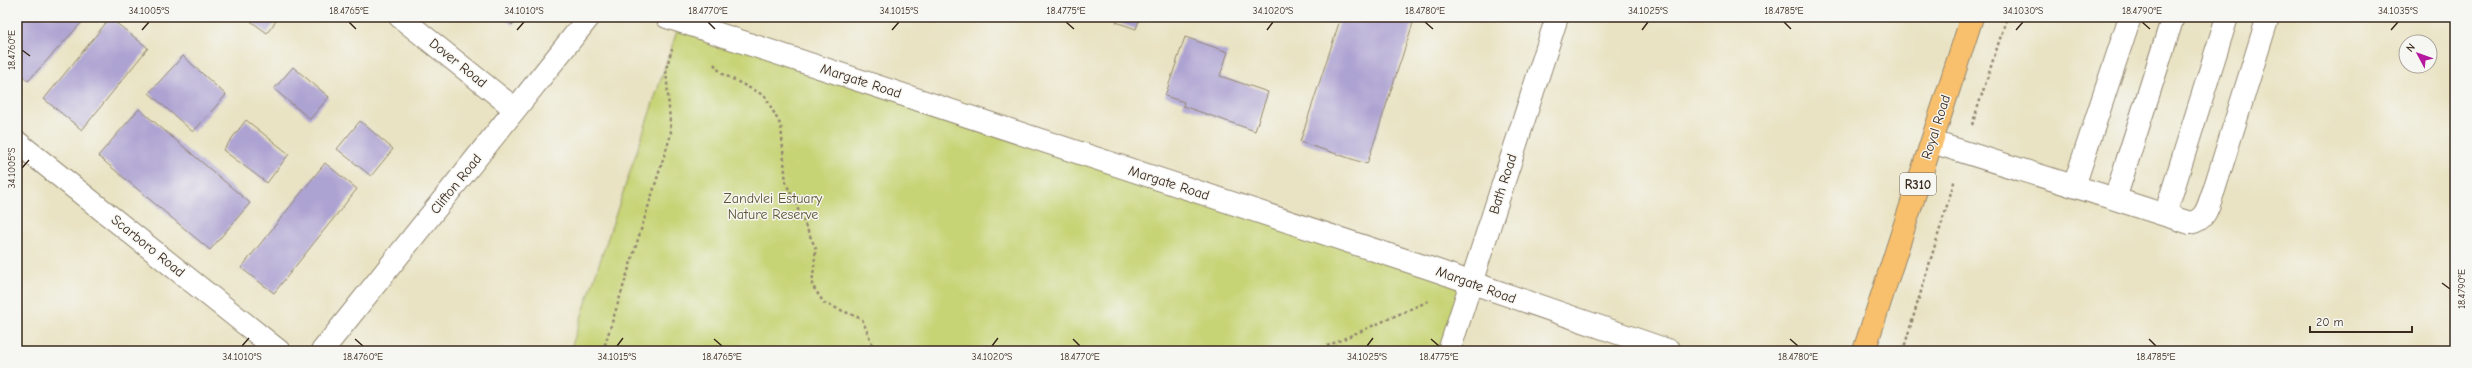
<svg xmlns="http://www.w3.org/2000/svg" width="2472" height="368" viewBox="0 0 2472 368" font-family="'Comic Neue',sans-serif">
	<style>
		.green { fill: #c7d476; stroke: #817f4a }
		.building { fill: #ada3d2 }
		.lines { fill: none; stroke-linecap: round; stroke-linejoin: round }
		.minor-casing { stroke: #928670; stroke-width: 24 }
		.major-casing { stroke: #928670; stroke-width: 24 }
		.path { stroke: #928670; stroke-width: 2.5; stroke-dasharray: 3 3; stroke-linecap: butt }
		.minor { stroke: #fff; stroke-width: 22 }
		.major { stroke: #f8bf6c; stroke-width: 22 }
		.ticks { fill: none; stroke: #3b2a1e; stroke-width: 1.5 }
		.labels { text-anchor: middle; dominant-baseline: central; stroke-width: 3; stroke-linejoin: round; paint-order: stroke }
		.shield { fill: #f6f6f2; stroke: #73675e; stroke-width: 1 }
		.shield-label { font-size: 13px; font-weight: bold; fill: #3b2a1e }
		.street-label { font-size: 14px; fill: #3b2a1e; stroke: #f6f6f2 }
		.park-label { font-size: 14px; fill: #5e5434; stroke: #f6f6f2 }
		.neatline { fill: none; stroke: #3b2a1e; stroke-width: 1.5 }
		.ticks-label { font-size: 10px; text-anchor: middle; fill: #3b2a1e }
	</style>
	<rect width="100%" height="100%" fill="#f6f6f2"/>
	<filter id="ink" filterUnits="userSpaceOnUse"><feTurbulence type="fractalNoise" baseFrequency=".025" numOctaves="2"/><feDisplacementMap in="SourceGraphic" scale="8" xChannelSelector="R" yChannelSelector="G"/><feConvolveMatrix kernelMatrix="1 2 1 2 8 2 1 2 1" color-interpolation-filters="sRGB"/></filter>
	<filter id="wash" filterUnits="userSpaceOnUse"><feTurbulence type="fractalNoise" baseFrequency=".012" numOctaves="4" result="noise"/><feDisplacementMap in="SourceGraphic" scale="16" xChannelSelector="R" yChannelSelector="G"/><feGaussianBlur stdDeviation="0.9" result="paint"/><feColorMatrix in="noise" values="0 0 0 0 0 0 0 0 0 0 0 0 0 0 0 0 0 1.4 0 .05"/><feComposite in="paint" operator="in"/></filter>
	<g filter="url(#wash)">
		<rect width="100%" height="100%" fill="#e9e3c3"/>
		<path class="green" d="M680,22l791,260 -22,69h-879z"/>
		<g id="blocks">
			<path class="building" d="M17,17h62l4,4 -55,60 -11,-10z
				M245,17h34l-12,16z
				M503,17h15l-6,8z
				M1118,17h22l-4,12 -20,-7z
				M1341,17h74l-48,147 -67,-22z
				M110,18l38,30 -66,82 -38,-31z
				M1185,37l43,15 -8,24 48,16 -13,39 -72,-25 1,-4 -19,-6z
				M183,56l43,39 -33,37 -44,-39z
				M293,67l36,30 -19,22 -36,-30z
				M139,109l111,94 -40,47 -112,-94z
				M246,120l43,34 -22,29 -44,-33z
				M360,121l33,28 -22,27 -34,-27z
				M325,163l32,26 -83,104 -33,-25z"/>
		</g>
	</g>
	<g filter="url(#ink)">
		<use href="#blocks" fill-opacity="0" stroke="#928670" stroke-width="1"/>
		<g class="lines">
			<defs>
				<path id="minor" d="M400,17l115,92
					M667,17l765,252 238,82
					M17,142l262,209
					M1932,142l183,57 58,-182
					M2074,186l56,-169
					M2115,199l75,24c17,-3 18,-18 24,-33l54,-173
					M2165,215l62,-198
					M322,351l267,-334
					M1449,351l108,-334"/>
				<path id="major" d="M1864,351l108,-334"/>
			</defs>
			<use href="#minor" class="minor-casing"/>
			<use href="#major" class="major-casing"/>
			<path class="path" d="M714,64l7,9 44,23 16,30 5,57 30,66 -4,36 12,18 38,16 13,32
				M1972,125l35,-108
				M603,351l68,-217 -5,-65 6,-20
				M1316,351l115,-51
				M1903,351l52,-172"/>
			<use href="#minor" class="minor"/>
			<use href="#major" class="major"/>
		</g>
	</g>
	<path class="ticks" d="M349,22l7,7M708,22l7,7M1066,22l8,7M1425,22l8,7M1784,22l7,7M2142,22l8,7M142,30l7,-8M517,30l7,-8M892,30l7,-8M1267,30l6,-8M1642,30l6,-8M2016,30l7,-8M2391,30l7,-8M22,50l8,6M22,168l7,-8M2442,283l8,6M355,339l8,7M714,339l8,7M1073,339l7,7M1431,339l8,7M1790,339l8,7M2149,339l7,7M242,346l7,-8M617,346l6,-8M992,346l6,-8M1367,346l6,-8"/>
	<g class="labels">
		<rect class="shield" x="1900" y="173" width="36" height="22" rx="3"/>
		<g class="shield-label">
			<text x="1918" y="184">R310</text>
		</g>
		<g class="street-label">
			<text transform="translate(458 63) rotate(39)">Dover Road</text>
			<text transform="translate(861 81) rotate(18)">Margate Road</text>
			<text transform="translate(1936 127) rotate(-72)">Royal Road</text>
			<text transform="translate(1169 183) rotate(18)">Margate Road</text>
			<text transform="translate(456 184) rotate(-51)">Clifton Road</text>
			<text transform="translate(1503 184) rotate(-72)">Bath Road</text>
			<text transform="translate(148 246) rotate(39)">Scarboro Road</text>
			<text transform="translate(1476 285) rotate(20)">Margate Road</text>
		</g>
		<g class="park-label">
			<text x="773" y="198">Zandvlei Estuary<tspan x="773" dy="16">Nature Reserve</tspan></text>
		</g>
	</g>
	<rect width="2472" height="368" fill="none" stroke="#f6f6f2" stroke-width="44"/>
	<g transform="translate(2418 54) rotate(311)"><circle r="19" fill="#f6f6f2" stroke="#aba49d"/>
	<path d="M0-3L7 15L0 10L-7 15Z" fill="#b5179e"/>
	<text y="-6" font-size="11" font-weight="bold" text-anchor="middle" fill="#3b2a1e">N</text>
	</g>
	<path d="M2310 326v6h102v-6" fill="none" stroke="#3b2a1e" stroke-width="2"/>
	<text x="2316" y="326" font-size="12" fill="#3b2a1e" stroke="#f6f6f2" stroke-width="3" paint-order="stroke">20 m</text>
	<rect x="22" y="22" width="2428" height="324" class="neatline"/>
	<g class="ticks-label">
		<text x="149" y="14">34.1005°S</text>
		<text x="349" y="14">18.4765°E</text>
		<text x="524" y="14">34.1010°S</text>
		<text x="708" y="14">18.4770°E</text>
		<text x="899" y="14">34.1015°S</text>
		<text x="1066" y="14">18.4775°E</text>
		<text x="1273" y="14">34.1020°S</text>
		<text x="1425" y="14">18.4780°E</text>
		<text x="1648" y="14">34.1025°S</text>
		<text x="1784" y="14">18.4785°E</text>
		<text x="2023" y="14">34.1030°S</text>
		<text x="2142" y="14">18.4790°E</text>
		<text x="2398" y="14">34.1035°S</text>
		<text transform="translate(11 50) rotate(-90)" y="4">18.4760°E</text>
		<text transform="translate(11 168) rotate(-90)" y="4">34.1005°S</text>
		<text transform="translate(2461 289) rotate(-90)" y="4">18.4790°E</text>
		<text x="242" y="360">34.1010°S</text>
		<text x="363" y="360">18.4760°E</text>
		<text x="617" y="360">34.1015°S</text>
		<text x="722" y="360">18.4765°E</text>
		<text x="992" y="360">34.1020°S</text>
		<text x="1080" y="360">18.4770°E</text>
		<text x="1367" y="360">34.1025°S</text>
		<text x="1439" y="360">18.4775°E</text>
		<text x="1798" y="360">18.4780°E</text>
		<text x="2156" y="360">18.4785°E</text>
	</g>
</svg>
